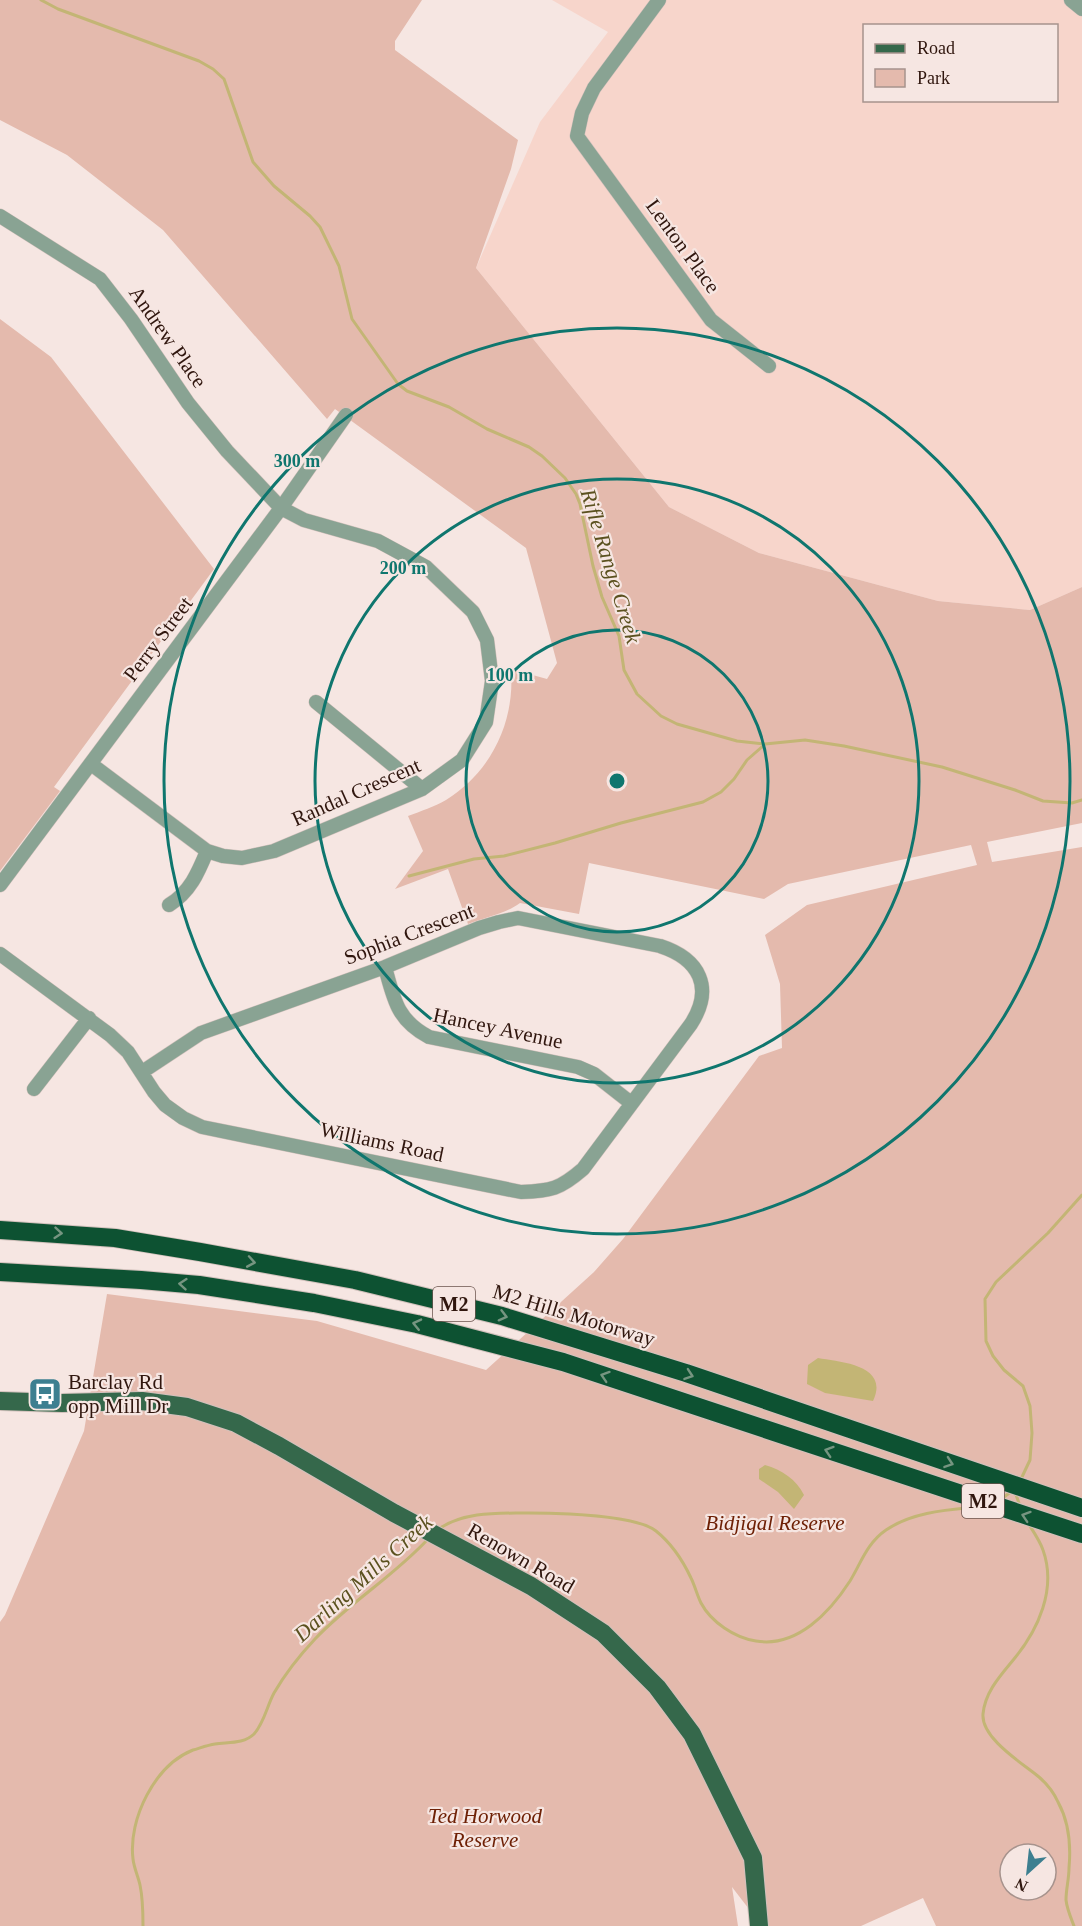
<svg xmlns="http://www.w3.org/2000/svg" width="1082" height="1926" viewBox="0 0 1082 1926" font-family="Georgia,serif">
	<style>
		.built { fill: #f7d5cb; fill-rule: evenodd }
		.green { fill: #e4baad; fill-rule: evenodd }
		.water { fill: #c3b575 }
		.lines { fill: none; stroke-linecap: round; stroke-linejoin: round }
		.stream { stroke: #c3b575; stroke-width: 3 }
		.minor-casing { stroke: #d2c1bc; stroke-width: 15 }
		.major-casing { stroke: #d2c1bc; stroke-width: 20 }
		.highway-casing { stroke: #d2c1bc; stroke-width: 20 }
		.minor { stroke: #89a393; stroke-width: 14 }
		.major { stroke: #35684b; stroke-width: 18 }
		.highway { stroke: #0d5232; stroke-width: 18 }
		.oneway { stroke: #769581 }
		.ring { fill: none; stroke: #0f766e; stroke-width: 3 }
		.labels { text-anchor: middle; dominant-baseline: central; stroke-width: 4.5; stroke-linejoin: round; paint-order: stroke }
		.shield { fill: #f6e6e2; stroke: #6b544e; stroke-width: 1.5 }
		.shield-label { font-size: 20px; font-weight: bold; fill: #30160e }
		.street-label { font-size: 21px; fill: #30160e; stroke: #f6e6e2 }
		.poi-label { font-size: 21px; fill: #30160e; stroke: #f6e6e2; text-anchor: start }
		.park-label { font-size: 21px; font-style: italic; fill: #6e2005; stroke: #f6e6e2 }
		.water-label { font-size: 22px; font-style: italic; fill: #5b511f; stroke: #f6e6e2 }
		.centre { fill: #0f766e; stroke: #f6e6e2; stroke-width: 3 }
		.ring-label { font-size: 18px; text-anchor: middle; font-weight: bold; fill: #0f766e; stroke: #f6e6e2; stroke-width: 4.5; stroke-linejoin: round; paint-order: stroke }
	</style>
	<rect width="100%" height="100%" fill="#f6e6e2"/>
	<path class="built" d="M552,0h530v587l-52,23 -92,-9 -179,-48 -90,-46 -193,-239 64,-146 68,-90zM864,26h192v74h-192z"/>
	<path class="green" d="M0,0h422l-27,41v9l123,90 -7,29 -35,99 193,239 90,46 179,48 92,9 52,-23v236l-95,19 5,20 90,-15v1079h-146l-13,-28 -62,28h-99l-30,-39 6,39h-738v-304l5,-7 79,-184 23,-137 210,27 169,49 108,-98 29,-33 136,-183 23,-8 -2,-64 -15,-49 42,-30 170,-40 -6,-20 -183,39 -24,15 -175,-36 -10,51 -59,-11c-15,11 -34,14 -52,21l-20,-55 -53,20 28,-38 -15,-35c13,-5 26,-9 38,-16 46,-29 69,-78 65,-131l36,10 10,-16 -31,-115 -191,-139 -8,10 -164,-189 -96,-75 -67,-35zM1010,1854h36v36h-36z
		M0,319l51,38 163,212 -160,218 6,4 -60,80z"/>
	<path class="water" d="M818,1358c23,4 72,7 55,43l-48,-8 -18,-9 1,-19z
		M765,1465c17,5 31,14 39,30l-10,14 -16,-17 -19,-13v-10z"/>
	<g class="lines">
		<path class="stream" d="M41,0l17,9 141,52 14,8 11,10 29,83 21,24 36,30 10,11 19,39 13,53 46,65 9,7 42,16 38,22 42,18 13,9 23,22 11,16 4,10 13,62 9,31 17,39 5,34 13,24 24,22 16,8 60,17 28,3 40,-4 39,6 98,21 73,23 28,11 29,2 10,-3
			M409,876l65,-17 30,-3 51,-13 66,-20 82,-21 18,-10 13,-13 13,-19 17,-15
			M1021,1479l9,-19 2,-27 -2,-27 -7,-20 -19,-16 -11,-14 -7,-15 -1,-42 11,-17 52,-49 34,-38
			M1015,1492l5,14
			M1000,1500l12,-9
			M1028,1523c5,8 12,18 15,27 14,39 -5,80 -29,109 -14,17 -29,33 -31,55 -2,24 39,49 56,63 7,6 15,16 19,25 11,20 13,44 11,66 0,11 -3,21 -3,32 1,9 5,18 8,26
			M439,1529c11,-8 25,-12 38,-14 34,-4 154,-4 179,16 15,12 27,30 35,47 4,8 6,17 10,25 10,19 34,35 55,38 41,7 74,-29 94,-60 11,-18 17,-38 36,-51 27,-18 60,-20 91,-23
			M143,1926c0,-14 0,-27 -3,-41 -2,-9 -6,-17 -7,-26 -5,-40 22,-94 60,-109 7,-2 15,-5 22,-6 13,-2 29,0 39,-10 10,-11 13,-28 20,-41 11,-19 26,-38 41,-54 35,-37 79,-63 113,-100"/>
		<defs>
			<path id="minor" d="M659,0l-65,88 -12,25 -5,23 134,184 58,46
				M1071,0l11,9
				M0,216l100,63 31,40 57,84 39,48 54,57 23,12 74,21 48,26 47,45 14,28 5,41 -6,41 -24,38 -40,29 -148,62 -32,7 -19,-2 -16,-5 -116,-87
				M316,702l106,87
				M0,885l281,-377 65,-93
				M169,905c21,-13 29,-32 38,-54
				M0,954l110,81 18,17 26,40 11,13 18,13 19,9 319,65c30,-1 39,-3 62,-23l108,-145c23,-36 9,-65 -31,-78l-142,-28 -19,4 -20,6 -94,39 -184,66 -59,39
				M385,967c9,33 12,53 44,70l149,30 16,7 37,29
				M34,1089l55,-71"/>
			<path id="major" d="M0,1401l62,2 80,-2 45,6 49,16 43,23 115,67 137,73 72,47 54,54 35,47 61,124 6,68"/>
			<path id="highway" d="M0,1230l115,8 85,14 155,28 147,36 184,57 396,135
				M0,1272l141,8 58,5 115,18 103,21 146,38 519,172"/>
		</defs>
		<use href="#minor" class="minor-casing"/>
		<use href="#major" class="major-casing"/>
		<use href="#highway" class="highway-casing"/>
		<use href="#minor" class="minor"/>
		<use href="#major" class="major"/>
		<use href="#highway" class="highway"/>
	</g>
	<defs><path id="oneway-chevron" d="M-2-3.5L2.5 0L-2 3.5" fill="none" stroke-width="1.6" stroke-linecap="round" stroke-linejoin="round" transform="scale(1.5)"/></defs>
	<g class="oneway">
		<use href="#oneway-chevron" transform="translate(58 1233) rotate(5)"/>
		<use href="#oneway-chevron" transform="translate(251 1262) rotate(10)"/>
		<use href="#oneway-chevron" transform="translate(183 1284) rotate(-175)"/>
		<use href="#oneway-chevron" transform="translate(503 1316) rotate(15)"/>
		<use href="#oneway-chevron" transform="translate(417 1324) rotate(-167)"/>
		<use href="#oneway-chevron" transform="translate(689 1375) rotate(19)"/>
		<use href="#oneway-chevron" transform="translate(605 1376) rotate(-162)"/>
		<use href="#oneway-chevron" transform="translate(829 1451) rotate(-162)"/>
		<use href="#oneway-chevron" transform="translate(949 1463) rotate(19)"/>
		<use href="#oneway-chevron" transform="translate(1026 1516) rotate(-162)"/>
	</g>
	<g class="ring">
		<circle cx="617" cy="781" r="151"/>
		<circle cx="617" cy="781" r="302"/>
		<circle cx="617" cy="781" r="453"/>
	</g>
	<defs>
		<symbol id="bus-square" viewBox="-11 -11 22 22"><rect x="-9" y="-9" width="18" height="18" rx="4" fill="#3d7f90" stroke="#f6e6e2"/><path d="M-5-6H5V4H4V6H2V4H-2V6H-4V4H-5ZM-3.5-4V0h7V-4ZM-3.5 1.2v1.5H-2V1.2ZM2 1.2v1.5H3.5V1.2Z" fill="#fff"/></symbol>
	</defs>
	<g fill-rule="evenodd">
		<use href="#bus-square" x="26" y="1375" width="38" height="38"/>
	</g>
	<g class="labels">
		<g class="shield">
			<rect x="433" y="1287" width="42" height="34" rx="4.5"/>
			<rect x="962" y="1484" width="42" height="34" rx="4.5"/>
		</g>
		<g class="shield-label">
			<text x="454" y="1304">M2</text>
			<text x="983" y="1501">M2</text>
		</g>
		<g class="street-label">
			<text transform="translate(683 246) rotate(54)">Lenton Place</text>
			<text transform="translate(168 337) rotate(55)">Andrew Place</text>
			<text transform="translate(158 639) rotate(-53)">Perry Street</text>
			<text transform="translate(356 792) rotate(-24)">Randal Crescent</text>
			<text transform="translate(409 934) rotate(-21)">Sophia Crescent</text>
			<text transform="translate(498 1028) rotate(12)">Hancey Avenue</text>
			<text transform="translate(382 1142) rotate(12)">Williams Road</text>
			<text transform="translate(574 1315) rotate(17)">M2 Hills Motorway</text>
			<text transform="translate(521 1558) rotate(30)">Renown Road</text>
		</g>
		<g class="poi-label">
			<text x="68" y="1382">Barclay Rd<tspan x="68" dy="24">opp Mill Dr</tspan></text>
		</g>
		<g class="park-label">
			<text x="775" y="1523">Bidjigal Reserve</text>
			<text x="485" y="1816">Ted Horwood<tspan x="485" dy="24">Reserve</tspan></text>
		</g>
		<g class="water-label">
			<text transform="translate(611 566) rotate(73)">Rifle Range Creek</text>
			<text transform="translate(363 1578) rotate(-42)">Darling Mills Creek</text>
		</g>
	</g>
	<circle cx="617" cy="781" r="9" class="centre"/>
	<g class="ring-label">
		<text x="297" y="467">300 m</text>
		<text x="403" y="574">200 m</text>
		<text x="510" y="681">100 m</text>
	</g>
	<rect x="863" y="24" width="195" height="78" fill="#f6e6e2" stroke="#a7938d" stroke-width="1.5"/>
	<rect x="875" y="44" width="30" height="9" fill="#35684b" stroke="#a7938d" stroke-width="1.5"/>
	<text x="917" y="54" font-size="18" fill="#30160e">Road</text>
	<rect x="875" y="69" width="30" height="18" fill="#e4baad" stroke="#a7938d" stroke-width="1.5"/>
	<text x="917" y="84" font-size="18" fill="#30160e">Park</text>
	<g transform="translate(1028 1872) rotate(207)"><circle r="28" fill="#f6e6e2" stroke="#a7938d" stroke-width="1.5"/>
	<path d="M0-4.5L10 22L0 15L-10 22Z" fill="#3d7f90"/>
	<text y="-9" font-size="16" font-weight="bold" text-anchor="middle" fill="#30160e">N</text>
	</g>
</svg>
